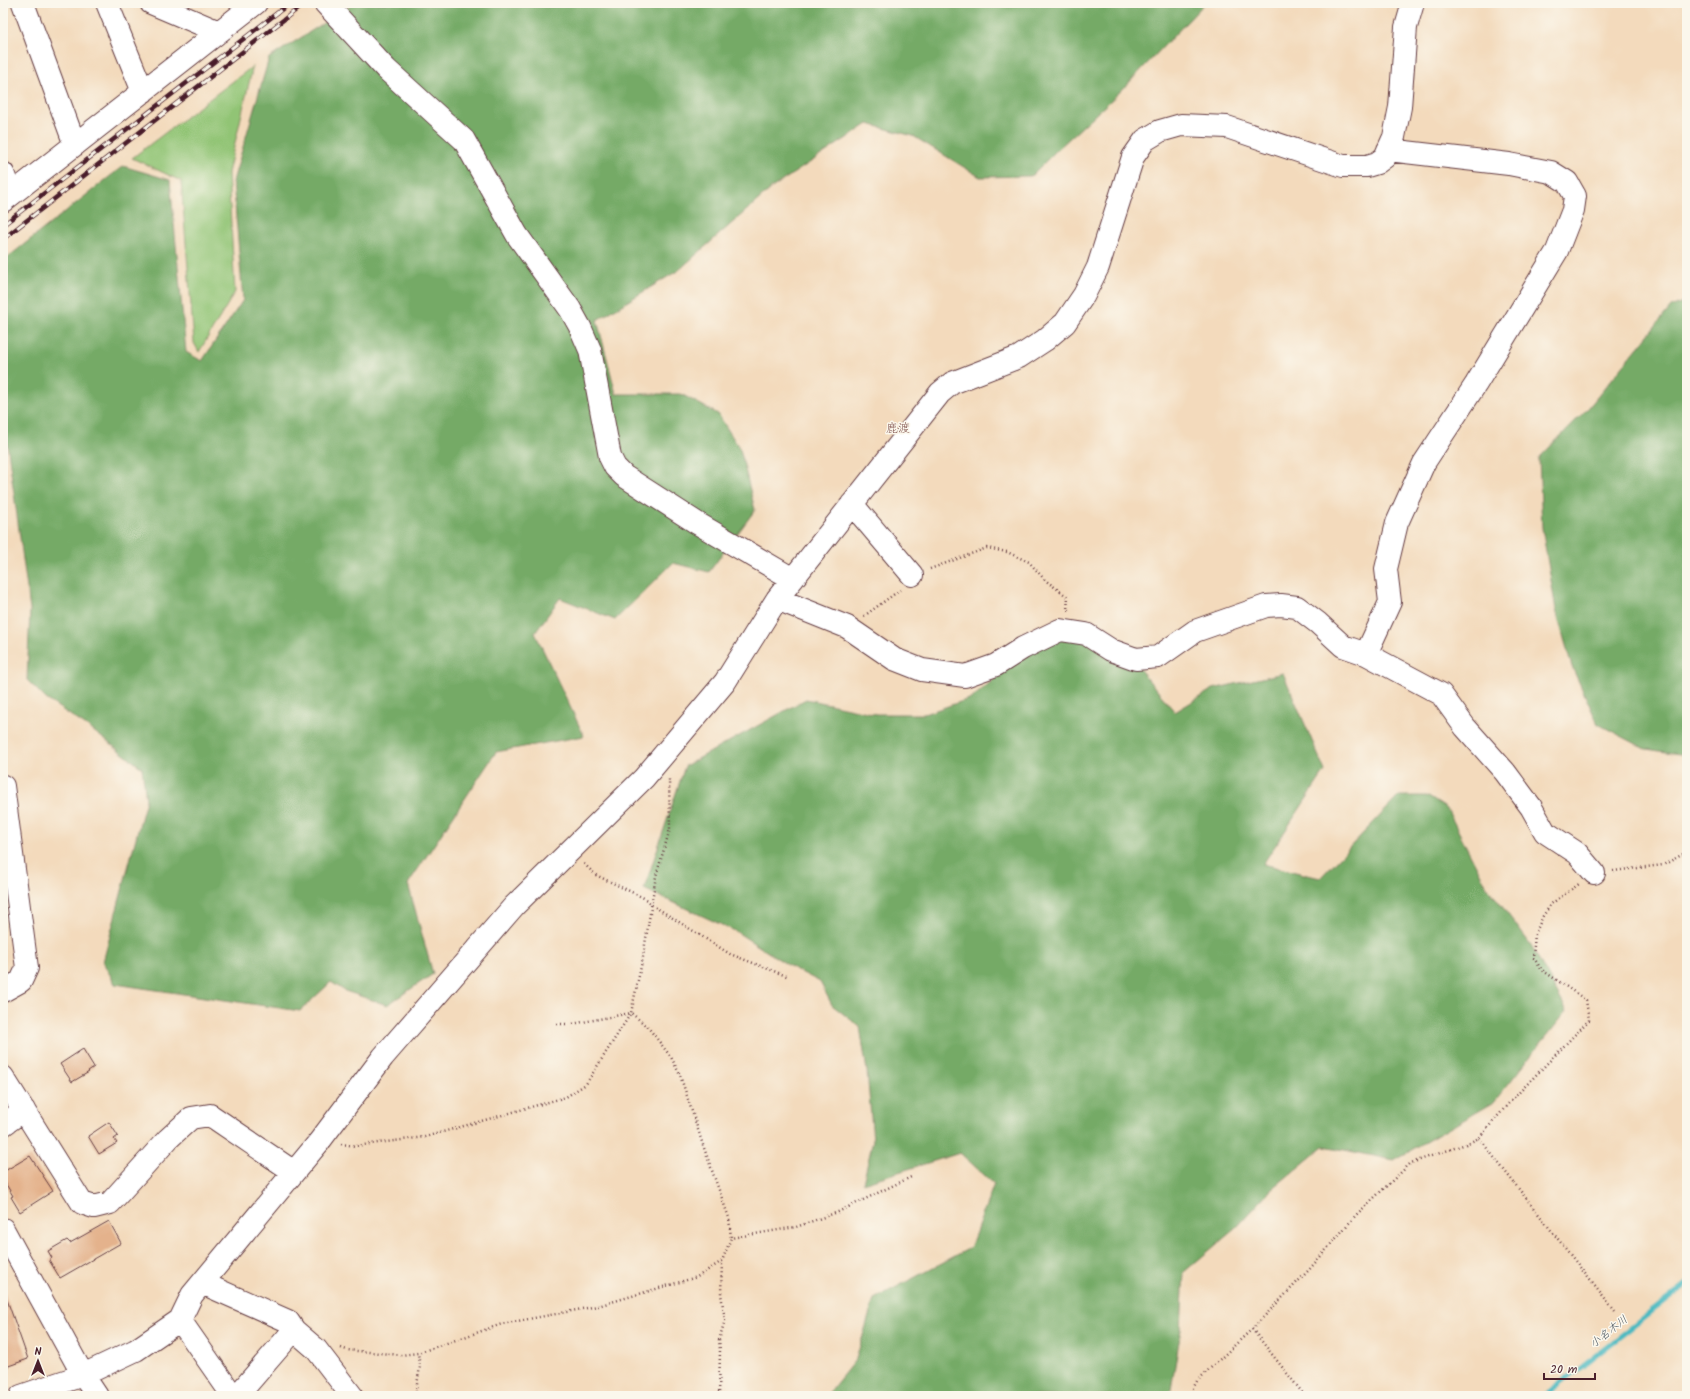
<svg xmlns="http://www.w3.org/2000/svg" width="1690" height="1399" viewBox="0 0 1690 1399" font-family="Kalam,'Klee One',sans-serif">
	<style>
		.green { fill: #91c474; stroke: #6e7250 }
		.forest { fill: #74aa66; stroke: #5f6448 }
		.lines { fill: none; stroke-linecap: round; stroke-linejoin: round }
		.stream { stroke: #4bbac1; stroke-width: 5 }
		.building { fill: #e4b28c }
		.minor-casing { stroke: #633b41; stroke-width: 24 }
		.path { stroke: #633b41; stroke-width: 2.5; stroke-dasharray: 1 3; stroke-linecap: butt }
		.minor { stroke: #fff; stroke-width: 22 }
		.rail-casing { stroke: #4a1f2b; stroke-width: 4.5 }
		.rail { stroke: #fbf7ec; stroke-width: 3; stroke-dasharray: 9; stroke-linecap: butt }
		.labels { text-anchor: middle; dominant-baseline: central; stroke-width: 3; stroke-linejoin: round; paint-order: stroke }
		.water-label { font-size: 11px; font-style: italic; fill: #4a5560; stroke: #fbf7ec }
		.quarter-label { font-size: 12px; fill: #80524d; stroke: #fbf7ec }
	</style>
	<rect width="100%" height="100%" fill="#fbf7ec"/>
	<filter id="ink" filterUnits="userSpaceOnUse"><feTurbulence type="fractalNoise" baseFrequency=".025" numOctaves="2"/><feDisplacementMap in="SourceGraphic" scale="8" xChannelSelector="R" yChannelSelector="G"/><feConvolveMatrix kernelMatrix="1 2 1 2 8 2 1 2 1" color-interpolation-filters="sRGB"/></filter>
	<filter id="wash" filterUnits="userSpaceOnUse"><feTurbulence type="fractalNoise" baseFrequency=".012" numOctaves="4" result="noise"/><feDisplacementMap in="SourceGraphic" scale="16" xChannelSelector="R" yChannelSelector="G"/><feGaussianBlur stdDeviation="0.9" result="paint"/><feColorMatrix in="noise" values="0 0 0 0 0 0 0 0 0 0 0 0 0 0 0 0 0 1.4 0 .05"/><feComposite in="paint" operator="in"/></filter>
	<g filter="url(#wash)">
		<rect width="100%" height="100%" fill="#f3dabc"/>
		<path class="green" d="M253,66l-25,107 7,119 -36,60 -5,-9 -13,-162 -49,-23z"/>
		<path class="forest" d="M355,3h850l-83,87 -63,58 -28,28 -51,1 -67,-41 -45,-12 -95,63 -94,83 -82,50 19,74h65l37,20 22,35 15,61 -46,62 -36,-9 -58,57 -55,-22 -25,35 49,103 -88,16 -88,132 25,90 -46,31 -42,-14 -14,-9 -31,29 -185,-27 -12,-22 43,-162 -4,-32 -54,-41 -42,-28 -19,-19 3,-70 -27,-196v-153l120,-95 47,14 16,172 16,9 41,-61 -10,-119 36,-123z
			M1687,300v455l-41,-6 -48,-25 -26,-57 -16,-57 -14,-82 -3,-70 50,-51 82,-100z
			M1082,624l35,18 58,70 38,-23 70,-16 42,98 -62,93 57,14 79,-82h28l20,13 39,76 45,60 36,66 -74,92 -99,57 -70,-14 -53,44 -34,37 -53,45 -3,57 -11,67h-344l30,-37 18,-60 96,-51 24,-64 -34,-31 -97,30 10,-43 -6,-69 -7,-44 -28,-22 -12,-23 -29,-15 -56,-36 -91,-42 41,-123 121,-67 70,15h48l48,-16 56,-48z"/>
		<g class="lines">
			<path class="stream" d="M1544,1396l143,-112"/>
		</g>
		<g id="blocks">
			<path class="building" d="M83,1049l11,18 -6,4 1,1 -17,10 -12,-18z
				M109,1122l9,14 -4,3 3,4 -18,11 -11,-18z
				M30,1156l23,35 -33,21 -9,-15 2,-1 -10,-17v-7z
				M109,1221l12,22 -61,35 -11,-18 3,-2 -4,-7 19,-11 3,3z
				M3,1294h2l23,65 -25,9z"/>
		</g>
	</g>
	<g filter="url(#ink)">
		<use href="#blocks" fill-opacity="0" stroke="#633b41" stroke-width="1"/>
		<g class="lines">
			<defs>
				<path id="minor" d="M23,3l52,142
					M107,3l36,89
					M151,3l68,29
					M325,3l61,66 78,71 53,95 53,74 10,18 10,23 20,107 5,10 9,9 73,47 96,56
					M3,173l8,21
					M3,201l253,-198
					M852,504l60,71
					M777,599l70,28 47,32 28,11 43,6 31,-11 27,-17 37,-18 26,4 25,16 25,9 22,-2 37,-26 71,-25 15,-1 16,2 21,16 25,23 23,8 75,40 24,33 40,45 26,35 14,25 32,21 17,20
					M1366,654l24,-52 -4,-33 11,-46 27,-60 52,-79 81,-133 16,-41 2,-14 -8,-14 -16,-10 -42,-8 -121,-14
					M3,786l24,182 -6,13 -18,10
					M3,1077l79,126 12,4 16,-4 58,-64 23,-21 19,-3 84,57
					M3,1125l21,-15
					M3,1229l80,146 14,21
					M202,1283l86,38 6,9
					M180,1320l53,76
					M21,1396l62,-21 53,-25 44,-30 12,-25 127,-153 64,-85 131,-151 130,-128 81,-96 52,-83 163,-206 12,-10 67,-26 26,-17 20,-17 19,-28 14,-28 35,-110 12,-17 15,-9 21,-6 46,2 116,39h24l10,-3 8,-6 9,-20 6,-30 6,-80 7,-24
					M237,1396l57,-66 22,19 36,47"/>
			</defs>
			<use href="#minor" class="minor-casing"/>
			<path class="path" d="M930,569l57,-21 20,4 22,10 16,18 23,17 -1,13 3,1
				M864,616l36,-26
				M584,864l12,11 52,25 4,5 78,49 59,23
				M1613,871l50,-6 24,-13
				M557,1024h15l59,-11 16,13 24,31 9,18 24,73 25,70 2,20
				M1479,1138l136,174
				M341,1144l14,2 70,-9 141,-40 20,-13 45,-71 12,-56 13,-81 14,-47 -1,-50
				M1252,1329l53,67
				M341,1348l6,2 54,5 17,-2 84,-29 96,-18 99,-29 25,-16 9,-23 65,-11 42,-15 73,-35
				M415,1396l5,-29 -2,-14
				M719,1396l1,-46 -1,-10 6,-20 -4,-26 1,-32
				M1189,1396l8,-15 55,-52 56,-58 48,-56 55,-52 55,-19 13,-6 29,-34 81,-84 -3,-20 -44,-30 -9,-13 2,-23 8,-18 8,-12 28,-20"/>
			<use href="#minor" class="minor"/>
			<defs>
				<path id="rail" d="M3,225l287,-222
					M3,239l302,-236"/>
			</defs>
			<use href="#rail" class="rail-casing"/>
			<use href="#rail" class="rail"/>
		</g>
	</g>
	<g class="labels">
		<g class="water-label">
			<text transform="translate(1609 1332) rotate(-38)">小名木川</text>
		</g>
		<g class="quarter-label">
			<text x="898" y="428">鹿渡</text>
		</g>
	</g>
	<rect width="1690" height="1399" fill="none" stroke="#fbf7ec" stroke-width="16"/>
	<g transform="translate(38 1361)" stroke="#fbf7ec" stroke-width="3" paint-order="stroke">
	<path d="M0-3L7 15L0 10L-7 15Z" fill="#4a1f2b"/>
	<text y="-6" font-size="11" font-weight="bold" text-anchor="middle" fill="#4a1f2b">N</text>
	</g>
	<path d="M1544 1373v6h51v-6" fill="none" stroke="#4a1f2b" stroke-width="2"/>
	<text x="1550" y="1373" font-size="12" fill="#4a1f2b" stroke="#fbf7ec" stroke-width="3" paint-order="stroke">20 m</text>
</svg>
